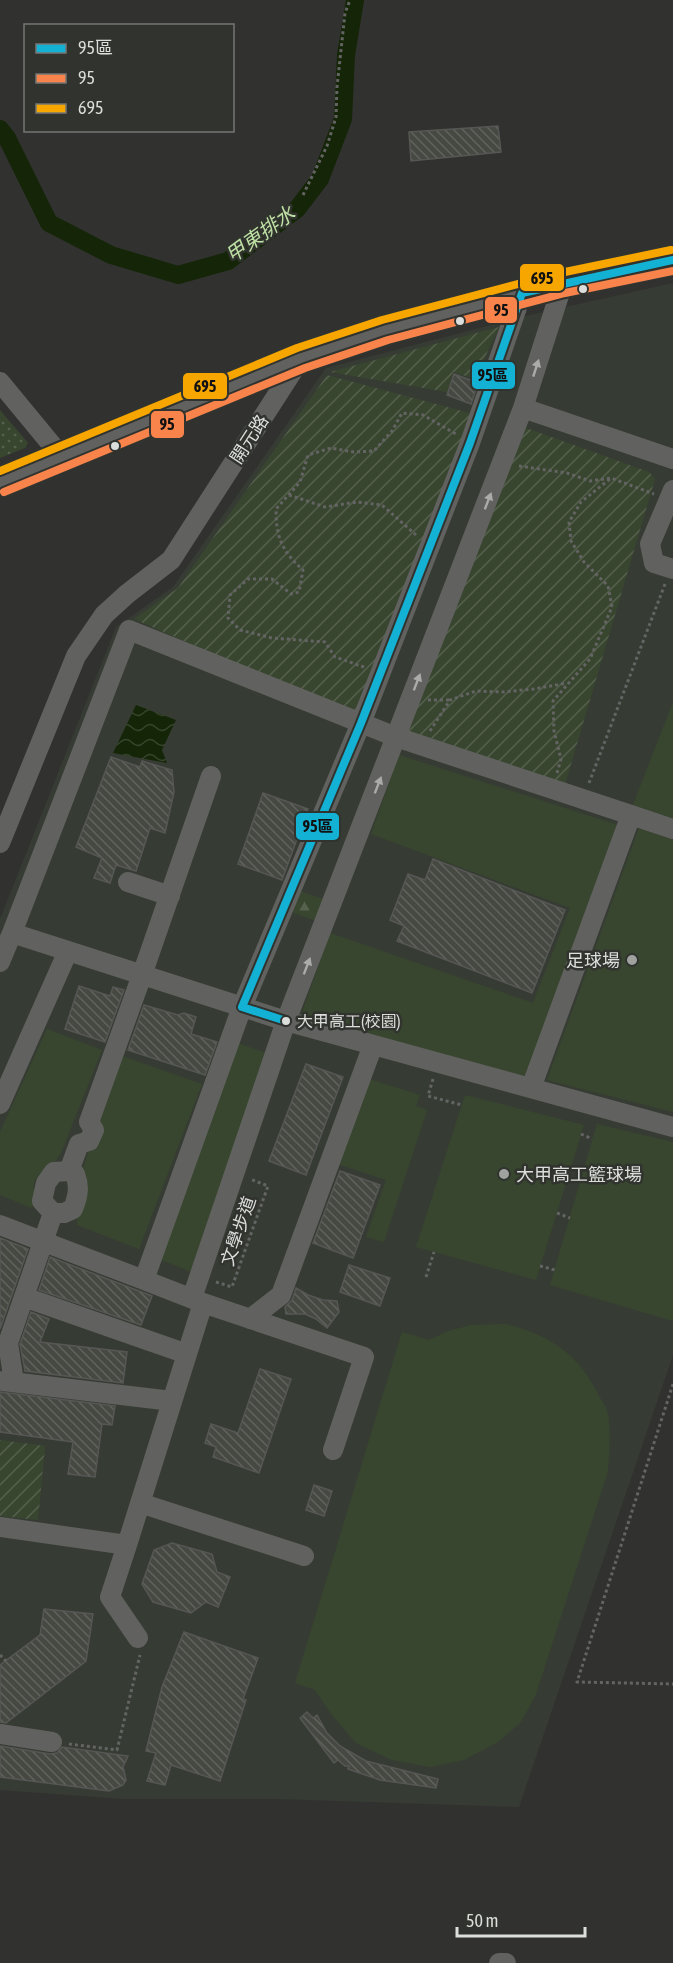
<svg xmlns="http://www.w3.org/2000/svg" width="673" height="1963" viewBox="0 0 673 1963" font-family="'Asap Condensed','Noto Sans TC',sans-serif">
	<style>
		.built { fill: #363c33 }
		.grass { fill: #39462f }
		.forest { fill: url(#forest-firs) }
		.park { fill: url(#park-dots) }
		.garden { fill: url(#garden-furrows) }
		.water { fill: url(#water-waves) }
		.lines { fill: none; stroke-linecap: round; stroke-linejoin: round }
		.canal { stroke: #152507; stroke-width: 18 }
		.building { fill: url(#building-back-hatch); stroke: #565755; stroke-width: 1.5 }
		.path { stroke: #636463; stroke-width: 3; stroke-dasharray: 3 3; stroke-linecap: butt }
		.minor { stroke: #616260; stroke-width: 20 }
		.bus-1-casing { stroke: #31332f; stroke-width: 12 }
		.bus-2-casing { stroke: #31332f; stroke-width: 12 }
		.bus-3-casing { stroke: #31332f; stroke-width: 12 }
		.bus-1 { stroke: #13b2d5; stroke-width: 8 }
		.bus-2 { stroke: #f8844c; stroke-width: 8 }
		.bus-3 { stroke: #f7a600; stroke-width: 8 }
		.oneway { fill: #abacaa }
		.bus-dot { fill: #dcdedb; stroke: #31332f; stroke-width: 2 }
		.poi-dot { fill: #a0a29f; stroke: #31332f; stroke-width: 2 }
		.labels { text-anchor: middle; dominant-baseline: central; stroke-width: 5; stroke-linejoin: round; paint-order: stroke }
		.bus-label { font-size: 16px; fill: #dcdedb; stroke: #31332f; text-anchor: start }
		.street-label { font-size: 18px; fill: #dcdedb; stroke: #31332f }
		.poi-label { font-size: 18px; fill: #dcdedb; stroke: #31332f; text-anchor: end }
		.water-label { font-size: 20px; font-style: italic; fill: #bee1a4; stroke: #31332f }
		.line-badge { stroke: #31332f; stroke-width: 2 }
		.pale-badge-label { font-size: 16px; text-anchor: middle; font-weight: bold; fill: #111 }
	</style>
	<defs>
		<pattern id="forest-firs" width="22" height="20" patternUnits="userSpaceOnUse" patternTransform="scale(1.5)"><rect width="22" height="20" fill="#39462f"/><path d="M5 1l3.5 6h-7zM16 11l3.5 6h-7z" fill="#55604d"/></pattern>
		<pattern id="park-dots" width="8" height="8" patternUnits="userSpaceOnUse" patternTransform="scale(1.5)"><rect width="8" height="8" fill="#39462f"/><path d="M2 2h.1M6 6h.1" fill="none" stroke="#55604d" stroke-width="1.8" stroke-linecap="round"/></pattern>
		<pattern id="garden-furrows" width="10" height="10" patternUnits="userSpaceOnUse" patternTransform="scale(1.5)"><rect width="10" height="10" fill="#39462f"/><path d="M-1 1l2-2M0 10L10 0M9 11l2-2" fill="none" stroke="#55604d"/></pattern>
		<pattern id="water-waves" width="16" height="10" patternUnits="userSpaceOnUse" patternTransform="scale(1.5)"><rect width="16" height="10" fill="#152507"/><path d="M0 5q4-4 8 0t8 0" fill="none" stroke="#36442b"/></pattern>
		<pattern id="building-back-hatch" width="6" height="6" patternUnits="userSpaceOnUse" patternTransform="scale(1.5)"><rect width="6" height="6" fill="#454942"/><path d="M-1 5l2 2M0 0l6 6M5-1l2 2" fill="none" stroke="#5f635d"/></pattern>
	</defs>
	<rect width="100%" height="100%" fill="#313230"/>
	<path class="built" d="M673,283v1072l-154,452 -240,-8h-156l-123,-9v-871l116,-292 57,-40 153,-219 195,-51z"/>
	<path class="grass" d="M673,702v116l-40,-13z
		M399,755l219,70 -93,255 -225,-62 30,-85 203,70 37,-95 -199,-74z
		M639,828l34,12v272l-126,-32z
		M47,1029l55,21 -41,103c-2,3 -4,6 -6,9 -7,8 -19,10 -21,22 -1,11 3,11 -2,24l-32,-13v-63z
		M232,1041l40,14 -76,219 -39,-16z
		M122,1056l80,28 -63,165 -62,-24v-4l9,-43 -3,-10z
		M369,1079l51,16 -4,11 11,4 -43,132 -18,-5 20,-57 -48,-16z
		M465,1095l119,30 -48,155 -120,-33z
		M597,1124l76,18v179l-123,-36z
		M506,1324c44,11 72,30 92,70 4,7 9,14 10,21 3,19 1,37 0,56l-72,223 -15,28 -23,20 -34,18 -34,7 -38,-7 -36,-17 -24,-28 -17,-25 -20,-7 107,-351 27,8 19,-9 23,-6z"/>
	<path class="forest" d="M297,890l31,11 -9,21 -30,-11z"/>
	<path class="park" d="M0,410l28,33 -3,5 -25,10z"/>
	<path class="garden" d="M499,327l-24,52 -22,-7 -6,20 -117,-20z
		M327,375l150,40 -119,302 -224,-98 44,-31z
		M526,428l123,44 6,7 -91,309 -160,-53z
		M0,1440l45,6 -7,74 -38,-4z"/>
	<path class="water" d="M136,705l40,15 -14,30 5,13 -54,-10z"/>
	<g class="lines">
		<path class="canal" d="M0,129l7,9 42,85 62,32 67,20 50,-14 69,-52 23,-30 23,-60 3,-64 9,-55"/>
	</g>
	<path class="building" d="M498,126l3,26 -90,9 -2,-29z
		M454,374l24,9 -7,21 -24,-9z
		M111,757l29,10 2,-6 30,9 2,22 -9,41 -15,-5 -14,43 -20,-6 -6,18 -16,-5 8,-20 -26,-11z
		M263,793l45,16 -26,71 -44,-16z
		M433,859l132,51 -33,83 -135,-52 7,-15 -14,-6 18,-46 17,6z
		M79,986l31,10 3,-9 11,3 -19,52 -40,-13z
		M144,1005l34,10 6,-2 12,4 -5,17 26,8 -12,33 -77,-25z
		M306,1064l37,13 -37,98 -37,-14z
		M340,1171l40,14 -27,73 -40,-15z
		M0,1238l28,11 -28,80z
		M50,1257l102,39 -11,29 -102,-35z
		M349,1265l41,13 -10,28 -40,-14z
		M296,1288l12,7 15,5 14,1 2,11 -12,16 -11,-9 -11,-5h-19l-1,-7 7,-7z
		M31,1312l18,7 -9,23 87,10 -4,31 -98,-12 -5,-27z
		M260,1369l31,10 -32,94 -46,-16 3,-10 -11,-4 6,-19 27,9z
		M0,1392l115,14 -3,19 -10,-1 -7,53 -27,-3 5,-32 -73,-10z
		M314,1485l18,6 -8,25 -18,-6z
		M172,1543l40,11 5,18 13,5 -12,30 -12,-5 -15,11 -38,-11 -11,-18 12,-34z
		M44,1609l49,5 -7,47 -80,62 -6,-1v-57l40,-30z
		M184,1632l74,26 -15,41 3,1 -26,81 -49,-16 -6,20 -18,-4 9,-28 -10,-2 16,-64z
		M307,1712l6,6 4,-3 10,18 13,13 26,15 72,18 -2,9 -56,-8 -32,-11 1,-3h-4l-7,-6 -4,3 -34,-45z
		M0,1746l50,8 7,-1 5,-6 66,9 -5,11 3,13 -3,5 -14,6 -109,-14z"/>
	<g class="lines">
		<path class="path" d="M303,195l24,-49 9,-29 1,-30 8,-74 5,-13
			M519,466l48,7 23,8 21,-3 43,16
			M289,495l36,12 32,-5 25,3 34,30
			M364,667l-29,-10 -10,-15 -53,-4 -32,-8 -12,-12 2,-23 18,-16h24l19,15 8,-2 4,-22c-21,-19 -27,-32 -27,-61l24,-27 8,-27 23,-7 23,4 20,-1 18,-20 10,-18 21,2 33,19
			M428,700h22
			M430,731l20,-31 26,-9 26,1 32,-3 33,-6
			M557,773l4,-14 -7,-28 -1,-30 37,-42 22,-52 -4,-21 -24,-24 -13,-21 -2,-19 12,-20 30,-24
			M589,783l76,-199
			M433,1079l-5,17 34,9
			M581,1134l11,5
			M557,1213l13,5
			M540,1266l15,4
			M426,1277l8,-25
			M216,1282l16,5 36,-101 -18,-7
			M673,1384l-96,298 96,2
			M0,1655l6,6
			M69,1744l48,6 23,-95"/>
		<path class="minor" d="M0,382l61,74
			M523,408l150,51
			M0,482l301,-124 84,-28 178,-47 110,-23
			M673,490l-23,54 4,19 19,6
			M631,815l42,14
			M0,843l76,-187 28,-41 23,-21 44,-34 130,-202
			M128,882l42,14
			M12,933l117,-303 267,107 235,78 -100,273
			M0,962l12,-29 274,88 387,106
			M0,1104l68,-153
			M53,1213h11l9,-4c5,-13 7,-22 2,-35l-6,-3
			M0,1225l144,55 98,-273 119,-284 109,-280 52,-150
			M144,1280l59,23
			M24,1297l163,57
			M192,1298l94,-277 237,-613 40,-125
			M250,1319l31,-24 92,-250
			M3,1381l169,20
			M14,1382l-6,-39 45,-130 -11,-12 4,-18 8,-11 15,-1 10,-27 10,-3 5,-11 -5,-8 53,-147 69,-199
			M140,1503l164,53
			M0,1527l127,18 76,-242 161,54 -31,93
			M127,1545l-17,52 28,41
			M0,1734l52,8
			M499,1963h7"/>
		<defs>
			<path id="bus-1" d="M286,1021l-44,-14 119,-284 109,-280 52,-150 151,-33"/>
			<path id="bus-2" d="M4,492l301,-124 83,-28 177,-47 108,-22"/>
			<path id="bus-3" d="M0,471l297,-123 85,-28 178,-47 111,-23"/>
		</defs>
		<use href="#bus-1" class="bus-1-casing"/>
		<use href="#bus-2" class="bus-2-casing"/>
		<use href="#bus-3" class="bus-3-casing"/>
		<use href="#bus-1" class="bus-1"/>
		<use href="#bus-2" class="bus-2"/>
		<use href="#bus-3" class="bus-3"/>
	</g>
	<defs><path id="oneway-solid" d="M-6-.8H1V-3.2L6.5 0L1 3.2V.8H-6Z" transform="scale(1.5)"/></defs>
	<g class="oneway">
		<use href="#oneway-solid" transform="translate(536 368) rotate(-72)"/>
		<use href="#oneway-solid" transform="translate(488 501) rotate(-69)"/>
		<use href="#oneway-solid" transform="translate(417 682) rotate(-69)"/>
		<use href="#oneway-solid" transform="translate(378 785) rotate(-69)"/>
		<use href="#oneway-solid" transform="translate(307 966) rotate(-69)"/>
	</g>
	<g class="bus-dot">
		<circle cx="583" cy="289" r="5"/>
		<circle cx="460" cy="321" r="5"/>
		<circle cx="115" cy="446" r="5"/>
		<circle cx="286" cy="1021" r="5"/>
	</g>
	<g class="poi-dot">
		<circle cx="632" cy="960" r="6"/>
		<circle cx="504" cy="1174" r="6"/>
	</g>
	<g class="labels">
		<g class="bus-label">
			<text x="297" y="1021">大甲高工(校園)</text>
		</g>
		<g class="street-label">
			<text transform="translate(249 439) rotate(-57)">開元路</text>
			<text transform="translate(238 1231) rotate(-71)">文學步道</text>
		</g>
		<g class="poi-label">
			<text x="620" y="960">足球場</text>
			<text x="516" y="1174" text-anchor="start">大甲高工籃球場</text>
		</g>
		<g class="water-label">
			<text transform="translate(260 234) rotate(-36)">甲東排水</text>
		</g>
	</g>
	<g class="line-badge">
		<rect x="519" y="263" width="46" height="29" rx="6" fill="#f7a600"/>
		<rect x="484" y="296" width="34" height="28" rx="6" fill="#f8844c"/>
		<rect x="471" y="361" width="45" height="29" rx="6" fill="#13b2d5"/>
		<rect x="182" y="372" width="46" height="28" rx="6" fill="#f7a600"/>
		<rect x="150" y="410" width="35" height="29" rx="6" fill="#f8844c"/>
		<rect x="295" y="812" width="45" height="29" rx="6" fill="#13b2d5"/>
	</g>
	<g class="pale-badge-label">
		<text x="542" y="284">695</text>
		<text x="501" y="316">95</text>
		<text x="493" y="381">95區</text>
		<text x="205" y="392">695</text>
		<text x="167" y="430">95</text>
		<text x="318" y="832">95區</text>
	</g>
	<rect x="24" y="24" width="210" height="108" fill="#31332f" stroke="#757774" stroke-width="1.5"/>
	<rect x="36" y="44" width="30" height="9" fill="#13b2d5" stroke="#757774" stroke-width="1.5"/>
	<text x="78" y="54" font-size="18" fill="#dcdedb">95區</text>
	<rect x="36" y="74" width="30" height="9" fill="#f8844c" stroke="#757774" stroke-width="1.5"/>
	<text x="78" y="84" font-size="18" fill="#dcdedb">95</text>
	<rect x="36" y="104" width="30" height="9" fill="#f7a600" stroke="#757774" stroke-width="1.5"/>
	<text x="78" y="114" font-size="18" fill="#dcdedb">695</text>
	<path d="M457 1927v9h128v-9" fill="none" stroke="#dcdedb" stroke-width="3"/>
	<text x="466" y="1927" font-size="18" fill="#dcdedb" stroke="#31332f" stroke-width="4.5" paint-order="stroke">50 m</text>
</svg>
